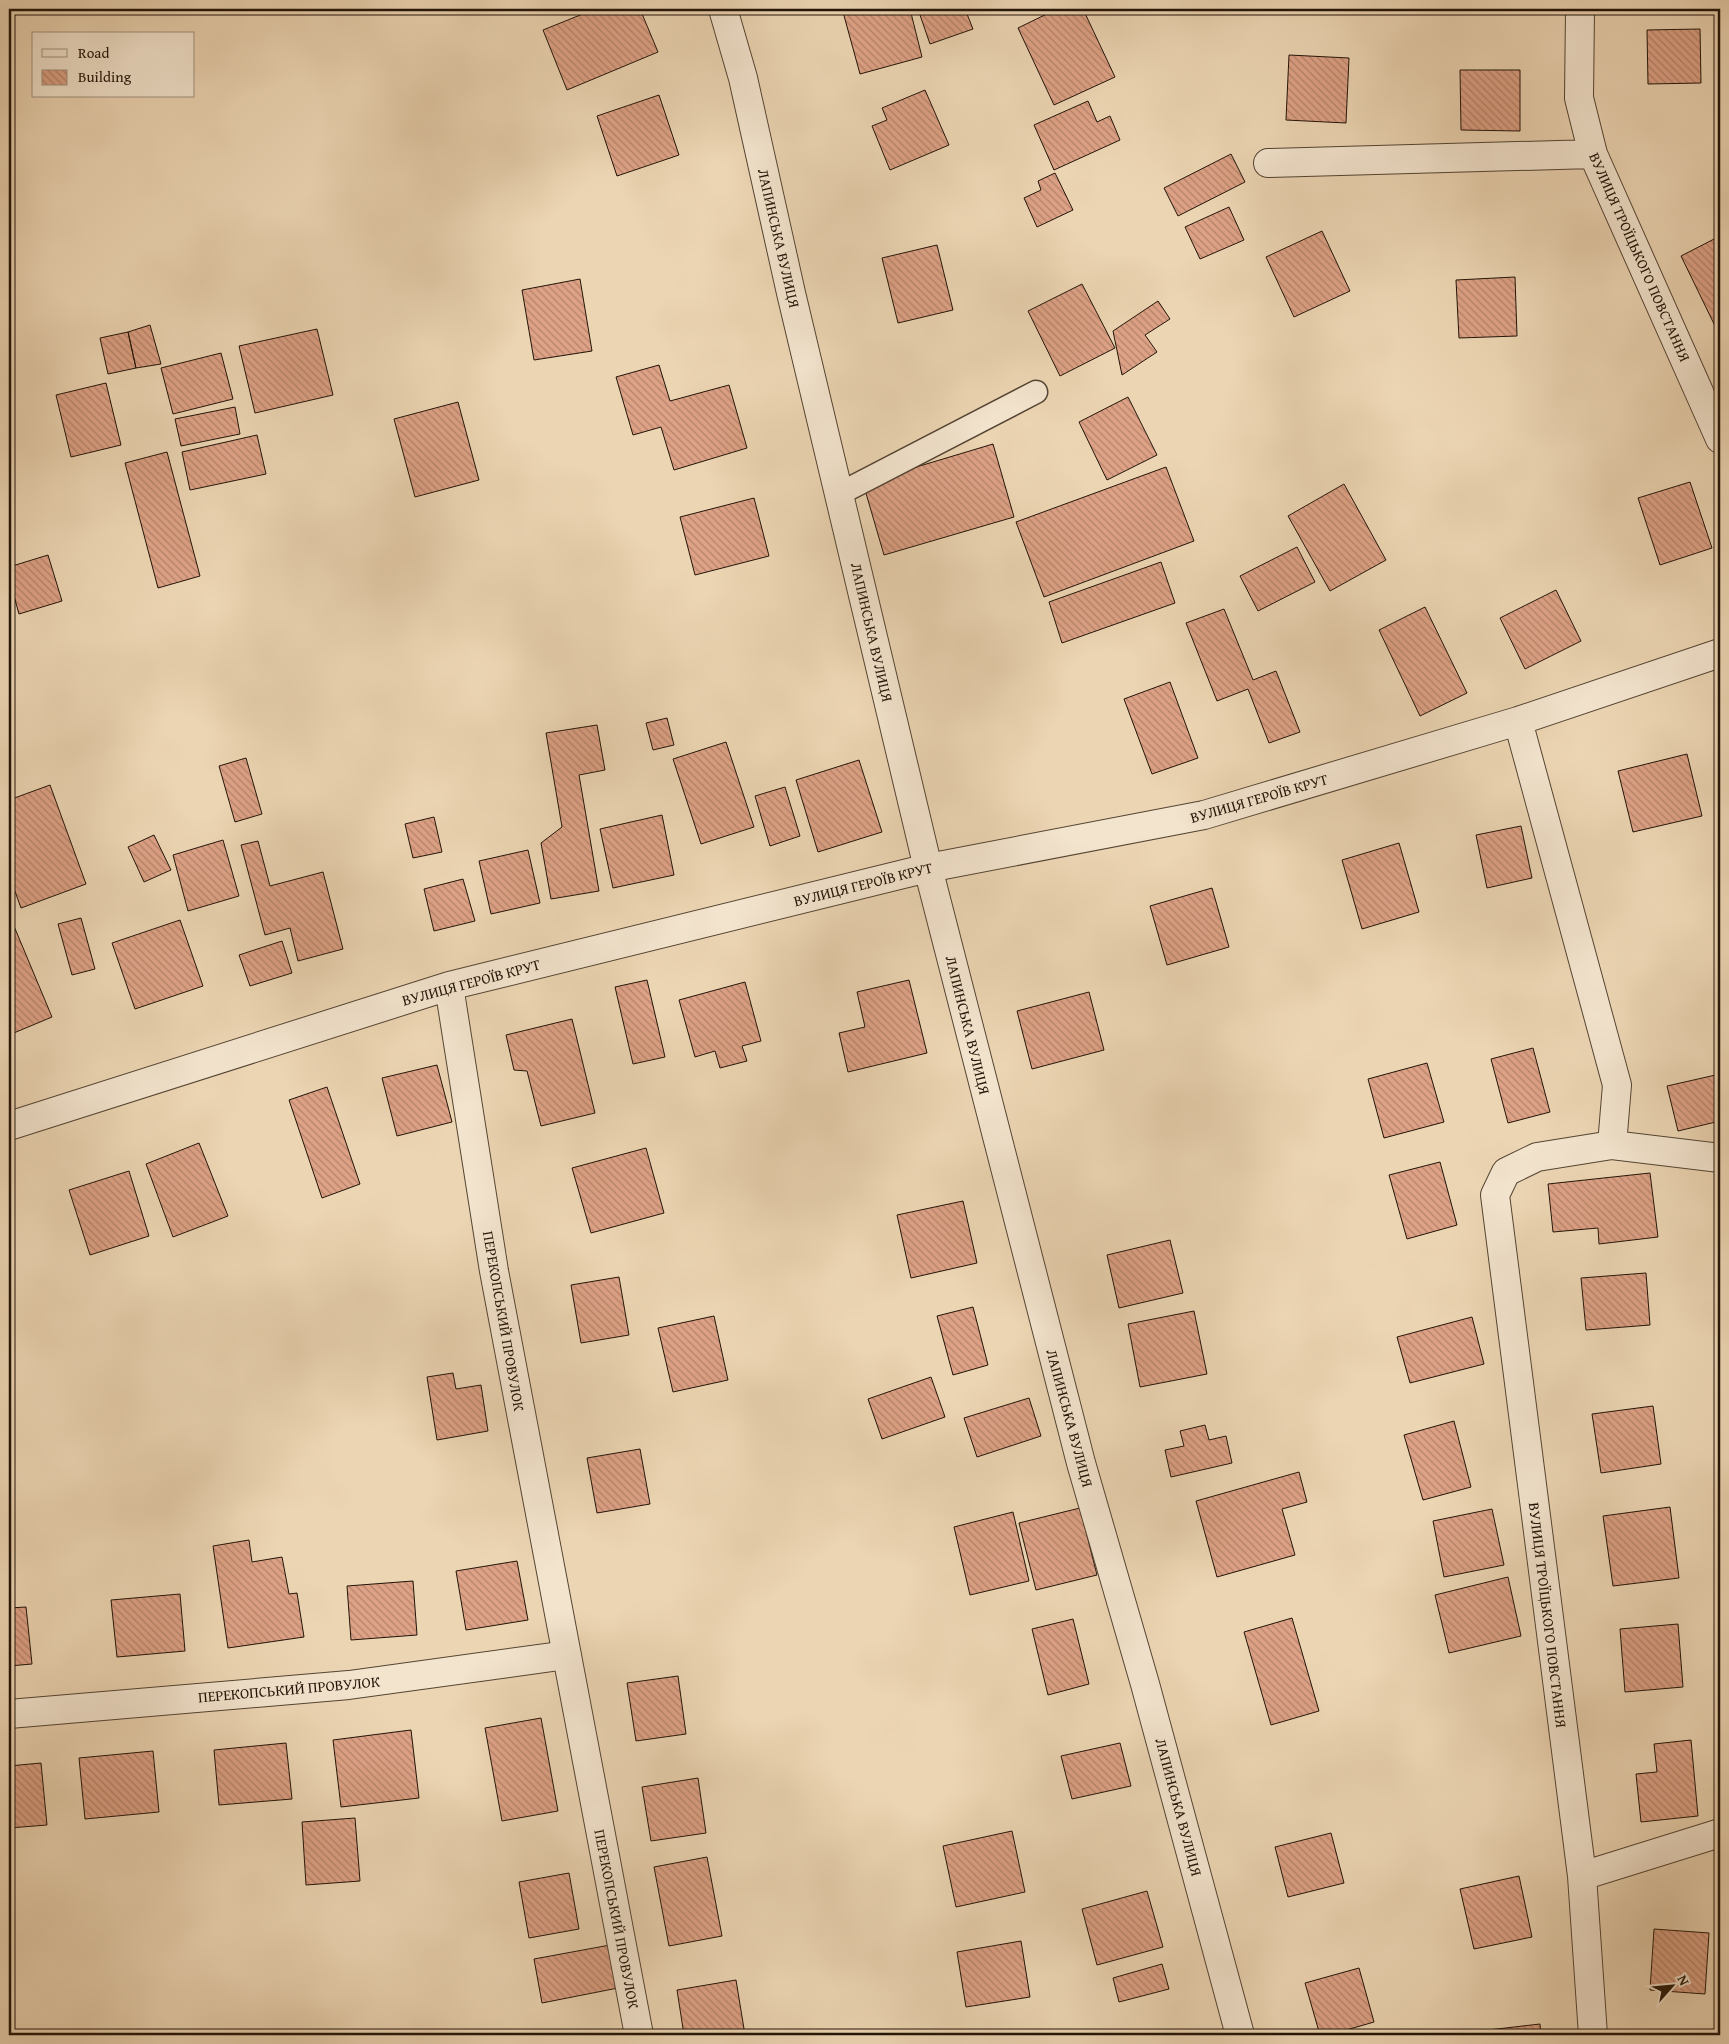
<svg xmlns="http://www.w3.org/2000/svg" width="1729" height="2044" viewBox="0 0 1729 2044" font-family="'Gentium Book Plus',serif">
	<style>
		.building { fill: url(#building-back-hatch); stroke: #221408 }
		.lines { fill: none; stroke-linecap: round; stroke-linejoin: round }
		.service-casing { stroke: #544433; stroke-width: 25 }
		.minor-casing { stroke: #544433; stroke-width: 30 }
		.service { stroke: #f3e4ce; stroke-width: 22 }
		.minor { stroke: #f3e4ce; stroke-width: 28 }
		.labels { text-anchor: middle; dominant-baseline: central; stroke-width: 4; stroke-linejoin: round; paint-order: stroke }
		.street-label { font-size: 15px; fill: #221408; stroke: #f3e4ce }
	</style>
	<defs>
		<pattern id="building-back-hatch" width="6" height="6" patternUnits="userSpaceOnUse" patternTransform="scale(1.25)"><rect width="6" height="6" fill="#dea286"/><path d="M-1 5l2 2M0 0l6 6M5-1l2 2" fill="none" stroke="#b4836c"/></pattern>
	</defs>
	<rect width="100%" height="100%" fill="#ecd5b3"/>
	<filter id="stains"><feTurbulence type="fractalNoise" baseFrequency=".004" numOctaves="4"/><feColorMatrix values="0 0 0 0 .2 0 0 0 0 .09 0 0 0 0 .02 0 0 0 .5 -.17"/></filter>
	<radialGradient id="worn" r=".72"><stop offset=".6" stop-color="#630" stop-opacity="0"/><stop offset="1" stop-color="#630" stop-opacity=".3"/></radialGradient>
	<path class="building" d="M595,9h45l18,43 -91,38 -24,-60z
		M856,9h54l12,48 -62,17 -17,-62z
		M937,9h28l8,20 -43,15 -10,-29z
		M1057,9h26l32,68 -61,28 -36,-77z
		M1459,9h61v5h-61z
		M1700,29l1,54 -53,1 -1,-54z
		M1289,55l60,3 -3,65 -60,-3z
		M1460,70h60v61l-59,-1z
		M925,90l24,55 -59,25 -18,-44 15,-6 -5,-12z
		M659,95l20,60 -62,21 -20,-60z
		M1088,101l9,21 13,-6 10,24 -66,30 -20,-45z
		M1231,154l14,28 -67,34 -14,-28z
		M1055,173l18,37 -36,17 -13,-29 17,-8 -3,-9z
		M1229,207l15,33 -44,19 -15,-32z
		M1322,231l28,60 -56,26 -28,-60z
		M1720,236v90l-4,2 -35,-72z
		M937,245l16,65 -55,13 -16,-65z
		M1515,277l2,59 -58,2 -3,-58z
		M580,279l12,72 -58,9 -12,-70z
		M1082,284l33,64 -55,28 -32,-65z
		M1158,301l12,18 -25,16 12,17 -35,23 -9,-44z
		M150,325l11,39 -25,4 -8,-36z
		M317,329l16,66 -78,18 -16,-67z
		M128,332l8,36 -28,6 -8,-36z
		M221,353l12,46 -60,15 -12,-46z
		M659,365l11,36 59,-16 18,63 -73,22 -13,-43 -28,8 -17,-58z
		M106,383l15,62 -50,12 -15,-62z
		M1128,397l29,58 -50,25 -28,-58z
		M458,402l21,78 -64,17 -21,-78z
		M235,407l5,27 -59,12 -6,-27z
		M257,435l9,39 -76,16 -8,-38z
		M993,444l21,73 -130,38 -21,-72z
		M167,452l33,124 -42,12 -33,-125z
		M1166,467l28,74 -150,56 -28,-75z
		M1690,482l22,66 -52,17 -22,-67z
		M1344,484l42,76 -56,31 -42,-75z
		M754,498l15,58 -74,19 -15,-58z
		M1297,547l18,35 -57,29 -18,-35z
		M48,555l14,46 -43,13 -10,-36v-11z
		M1161,562l14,41 -113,40 -13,-41z
		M1556,590l25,51 -56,28 -25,-51z
		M1425,607l42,86 -47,23 -41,-86z
		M1224,609l29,71 23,-9 24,61 -31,11 -21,-54 -31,12 -31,-78z
		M1170,682l28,76 -46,16 -28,-75z
		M667,718l7,27 -21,5 -7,-27z
		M597,725l8,45 -26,5 20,116 -48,8 -10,-56 21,-16 -16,-94z
		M726,742l28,85 -53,17 -28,-85z
		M1687,754l15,62 -69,16 -15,-61z
		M246,758l16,56 -27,8 -16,-56z
		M859,760l23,72 -64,20 -22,-72z
		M50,785l36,99 -65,24 -12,-33v-75z
		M785,787l15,49 -30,10 -15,-50z
		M662,815l12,60 -61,13 -13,-59z
		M434,817l8,35 -29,6 -8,-34z
		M1521,826l11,52 -45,10 -11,-53z
		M154,835l17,35 -27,12 -16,-35z
		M223,840l16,56 -51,15 -15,-56z
		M258,841l12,45 53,-14 20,77 -45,12 -8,-33 -25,7 -24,-90z
		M1399,843l20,69 -57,17 -20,-69z
		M528,850l12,53 -49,11 -12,-53z
		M463,879l12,42 -41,10 -10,-42z
		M1212,888l17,59 -62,18 -17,-59z
		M81,918l14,51 -23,6 -14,-51z
		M11,919l41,98 -43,18v-115z
		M180,920l23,66 -68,23 -23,-66z
		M282,941l10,32 -42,13 -11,-31z
		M647,980l18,77 -32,7 -18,-77z
		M909,980l18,73 -79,19 -9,-39 26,-6 -8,-35z
		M745,982l16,59 -19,5 5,15 -27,7 -5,-17 -20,6 -16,-57z
		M1089,992l15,58 -72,19 -15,-58z
		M572,1019l23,94 -54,13 -14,-55 -13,-1 -8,-35z
		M1533,1048l17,64 -42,11 -17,-64z
		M1427,1063l17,59 -60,16 -16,-59z
		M437,1065l15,57 -55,14 -15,-58z
		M1720,1074v47l-42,10 -11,-45z
		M327,1087l33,97 -38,14 -33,-98z
		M199,1143l29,73 -55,21 -27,-73z
		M646,1148l18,65 -73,20 -19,-65z
		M1440,1162l17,63 -50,14 -18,-64z
		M129,1171l20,65 -59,19 -21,-65z
		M1650,1173l8,64 -59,7 -1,-16 -45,4 -5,-48z
		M963,1201l14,62 -66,15 -14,-63z
		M1170,1240l13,53 -64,15 -12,-53z
		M1646,1273l4,52 -64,5 -5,-52z
		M619,1277l10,58 -48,8 -10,-58z
		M973,1307l15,58 -35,10 -16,-59z
		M1194,1311l13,63 -67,13 -12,-63z
		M714,1316l14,64 -55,12 -15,-64z
		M1472,1317l12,47 -74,19 -13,-46z
		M453,1373l3,16 25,-4 7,46 -51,9 -10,-63z
		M931,1377l14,40 -63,22 -14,-40z
		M1029,1398l12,38 -64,21 -13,-39z
		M1653,1406l8,58 -60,9 -9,-59z
		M1454,1421l17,66 -48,13 -19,-65z
		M1205,1425l4,15 17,-4 6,27 -61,14 -6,-27 19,-4 -4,-15z
		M640,1449l10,55 -53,9 -10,-55z
		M1299,1472l8,30 -25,7 13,46 -78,22 -21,-76z
		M1670,1507l9,71 -66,8 -10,-70z
		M1080,1508l17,67 -61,15 -17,-67z
		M1492,1509l12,56 -60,12 -11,-56z
		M1013,1512l16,69 -59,14 -16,-68z
		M249,1540l3,22 30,-5 7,37 8,-1 7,44 -76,11 -15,-102z
		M517,1561l11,59 -62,10 -10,-59z
		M1508,1577l13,59 -72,17 -14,-58z
		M413,1581l4,54 -66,5 -4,-54z
		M180,1594l5,57 -68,6 -6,-57z
		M26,1607l6,57 -23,2v-58z
		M1292,1618l27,93 -48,14 -27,-93z
		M1073,1619l16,65 -41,11 -16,-66z
		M1678,1624l5,63 -58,5 -5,-63z
		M678,1676l8,58 -50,7 -9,-58z
		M541,1718l17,93 -56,10 -17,-93z
		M411,1730l8,68 -78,9 -8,-67z
		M1691,1740l7,76 -57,6 -5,-48 21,-2 -3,-28z
		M286,1743l6,56 -73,6 -5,-55z
		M1120,1743l11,43 -59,13 -11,-43z
		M153,1751l6,61 -74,7 -6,-61z
		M41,1763l6,62 -38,3v-62z
		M698,1778l8,55 -55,8 -9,-54z
		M355,1818l5,63 -54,4 -4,-63z
		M1012,1831l13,61 -69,15 -13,-61z
		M1331,1833l13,50 -56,14 -13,-50z
		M707,1857l15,79 -53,10 -15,-79z
		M569,1873l10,56 -50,9 -10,-56z
		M1519,1876l13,61 -58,12 -14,-60z
		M1147,1891l16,56 -66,18 -15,-56z
		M1654,1929l55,4 -4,61 -55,-4z
		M1021,1941l9,56 -64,10 -9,-55z
		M610,1945l8,43 -76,15 -8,-44z
		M1162,1964l7,25 -50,13 -6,-24z
		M1359,1968l15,54 -45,13h-9l-15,-52z
		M736,1980l9,55h-61l-7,-45z
		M1540,2024l1,11h-69l-1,-3z"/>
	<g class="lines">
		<defs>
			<path id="service" d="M839,494l197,-102"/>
			<path id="minor" d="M723,9l20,69 48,215 137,575 153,595 64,221 95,351
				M1580,9l-1,89 14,56 127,285
				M1268,163l325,-9
				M1518,721l99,364 -5,60
				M449,986l45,285 145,764
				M9,1126l440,-140 479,-118 276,-53 314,-94 202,-68
				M9,1714l340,-29 218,-30
				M1582,1876l138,-43
				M1593,2035l-11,-159 -87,-681 11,-23 31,-15 75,-12 108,13"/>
		</defs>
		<use href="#service" class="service-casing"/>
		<use href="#minor" class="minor-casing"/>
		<use href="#service" class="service"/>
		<use href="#minor" class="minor"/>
	</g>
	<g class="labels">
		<g class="street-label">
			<text transform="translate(779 238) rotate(77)">ЛАПИНСЬКА ВУЛИЦЯ</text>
			<text transform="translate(1640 257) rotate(66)">ВУЛИЦЯ ТРОЇЦЬКОГО ПОВСТАННЯ</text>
			<text transform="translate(872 632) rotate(77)">ЛАПИНСЬКА ВУЛИЦЯ</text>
			<text transform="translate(1259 798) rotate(-16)">ВУЛИЦЯ ГЕРОЇВ КРУТ</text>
			<text transform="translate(863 884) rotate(-14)">ВУЛИЦЯ ГЕРОЇВ КРУТ</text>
			<text transform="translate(471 982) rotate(-15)">ВУЛИЦЯ ГЕРОЇВ КРУТ</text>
			<text transform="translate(968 1025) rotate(76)">ЛАПИНСЬКА ВУЛИЦЯ</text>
			<text transform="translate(504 1321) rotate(80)">ПЕРЕКОПСЬКИЙ ПРОВУЛОК</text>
			<text transform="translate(1070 1418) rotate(75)">ЛАПИНСЬКА ВУЛИЦЯ</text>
			<text transform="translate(1548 1615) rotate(83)">ВУЛИЦЯ ТРОЇЦЬКОГО ПОВСТАННЯ</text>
			<text transform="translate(289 1689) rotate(-5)">ПЕРЕКОПСЬКИЙ ПРОВУЛОК</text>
			<text transform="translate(1179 1807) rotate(75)">ЛАПИНСЬКА ВУЛИЦЯ</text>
			<text transform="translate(617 1919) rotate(79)">ПЕРЕКОПСЬКИЙ ПРОВУЛОК</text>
		</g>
	</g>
	<rect width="1729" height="2044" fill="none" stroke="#ecd5b3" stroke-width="30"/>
	<rect x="10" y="10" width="1709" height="2024" fill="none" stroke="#221408" stroke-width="2.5"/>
	<rect x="15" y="15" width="1699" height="2014" fill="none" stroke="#221408"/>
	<rect x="32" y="32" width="162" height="65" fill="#f3e4ce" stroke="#9f917f"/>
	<rect x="42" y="49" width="25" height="8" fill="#f3e4ce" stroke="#9f917f"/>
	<text x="78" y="58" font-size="15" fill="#221408">Road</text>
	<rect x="42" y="70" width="25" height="15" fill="url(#building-back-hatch)" stroke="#9f917f"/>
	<text x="78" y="82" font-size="15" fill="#221408">Building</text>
	<g transform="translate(1672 1986) rotate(63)" stroke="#f3e4ce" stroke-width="4" paint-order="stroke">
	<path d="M0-4L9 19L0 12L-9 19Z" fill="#221408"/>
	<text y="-8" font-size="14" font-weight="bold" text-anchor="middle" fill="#221408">N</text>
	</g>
	<rect width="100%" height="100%" filter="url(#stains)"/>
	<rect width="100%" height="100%" fill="url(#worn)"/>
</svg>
